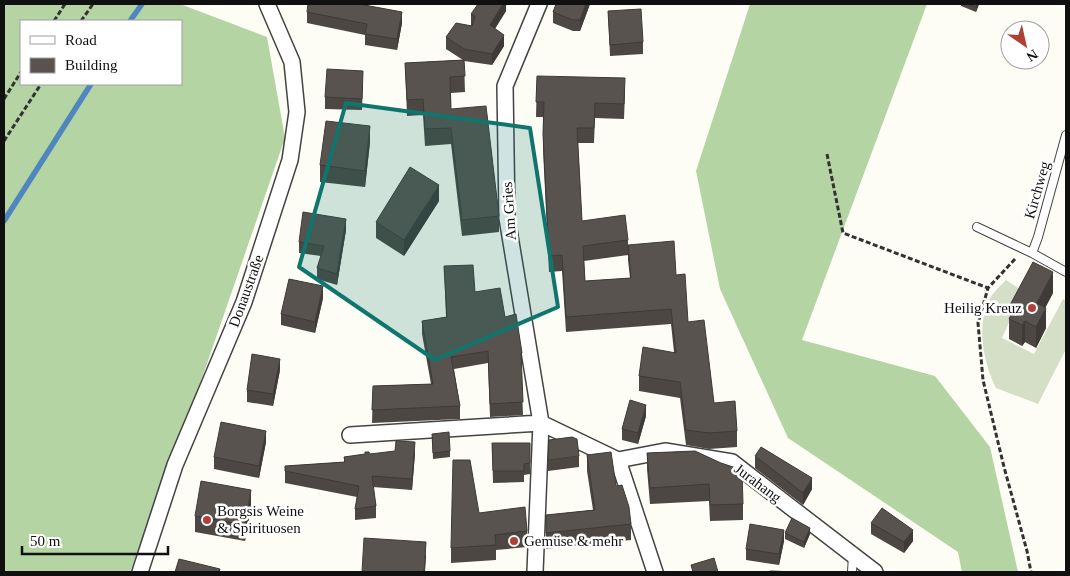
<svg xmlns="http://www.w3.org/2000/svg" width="1070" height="576" viewBox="0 0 1070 576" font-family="Georgia,serif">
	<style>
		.forest { fill: #b4d4a3; fill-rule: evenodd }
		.cemetery { fill: #d5dfc7 }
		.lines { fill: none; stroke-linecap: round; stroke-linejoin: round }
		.stream { stroke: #4f86be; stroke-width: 5.5 }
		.service-casing { stroke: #434343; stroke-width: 10 }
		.minor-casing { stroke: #434343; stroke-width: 18 }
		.path { stroke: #323232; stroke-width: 3; stroke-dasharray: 5 2.5; stroke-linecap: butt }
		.service { stroke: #fff; stroke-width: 8 }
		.minor { stroke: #fff; stroke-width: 15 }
		.wall { fill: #4c4743 }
		.shaded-wall { fill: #3e3a37 }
		.building { fill: #58534e; stroke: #3e3a37 }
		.marked { fill: #0f766e; fill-opacity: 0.2; stroke: #0f766e; stroke-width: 4; stroke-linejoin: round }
		.poi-dot { fill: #b03f38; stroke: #fff; stroke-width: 2 }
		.labels { text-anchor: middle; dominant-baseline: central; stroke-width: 5; stroke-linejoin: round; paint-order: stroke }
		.street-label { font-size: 15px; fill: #101010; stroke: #fff }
		.poi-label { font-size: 15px; fill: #101010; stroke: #fff; text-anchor: start }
	</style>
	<rect width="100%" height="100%" fill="#fefdf5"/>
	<path class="forest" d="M4,4h176l87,33 18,101 -83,240 -72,194h-126zM21,21h160v63h-160z
		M750,4h177l-125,336 133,36 55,71 28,125h-56l-4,-20 -170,-114 -68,-149 -24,-118z"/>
	<path class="cemetery" d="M1006,280l17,11 -21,47 32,16 29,-55 3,2v48l-28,55 -42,-16c-12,-24 -19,-58 -9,-83 3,-10 12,-18 19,-25z"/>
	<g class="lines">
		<path class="stream" d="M130,21l12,-17
			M4,221l87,-137"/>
		<defs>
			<path id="service" d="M977,227l55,26 34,19
				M1032,253l6,-16 28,-102
				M852,572l1,-17"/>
			<path id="minor" d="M350,435l191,-12 77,37 37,112
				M618,460l47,-9 67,11 143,110
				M140,572l35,-107 69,-163 46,-142 7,-48 -5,-50 -25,-58
				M535,572l6,-149 -34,-205 -2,-132 34,-82"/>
		</defs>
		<use href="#service" class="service-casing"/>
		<use href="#minor" class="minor-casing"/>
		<path class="path" d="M54,21l11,-17
			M81,21l12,-17
			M4,99l17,-27
			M4,141l37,-57
			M827,154l16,79 145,55
			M1015,259l-27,29 -10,35 5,57 21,87 23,84 4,21"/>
		<use href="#service" class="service"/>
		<use href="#minor" class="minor"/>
	</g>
	<path class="wall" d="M416,4h11l-1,1h-6z
		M590,4l-10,27h-7l-20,-8v-11z
		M961,4h18l-3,8 -15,-6z
		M506,6v5l-11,18 9,17 -12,19 -28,-4 1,31 -14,1v16l48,107v16l-37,4 -11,-92 -26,2 -2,-31 -16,1 -2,-53 58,-3 -17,-11v-12l25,-12v-11z
		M608,11l35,31v12l-33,2z
		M307,12l95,11 -5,27 -32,-5v-10l-58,-12z
		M537,76l88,17 -1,26 -29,-1 -1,25h-16l4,78 46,19v15l-44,6 1,20 45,-3 -2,-18v-15l48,30 12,47 26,81 23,28v16l-28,2 -23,-4 -6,-47 -41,-7v-15l35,-24 -3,-28 -105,8 -4,-61 -13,1 -6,-123v-32h-7z
		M363,82l-1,28 -37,-1v-12z
		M370,142l-5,45 -45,-5v-17z
		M439,201l-35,55 -28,-18v-16z
		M346,230l-9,55 -20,-6v-11l4,-12 -22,-3v-11z
		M444,266l61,51 17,36v13h-1l2,49 -33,2 -2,-54 -34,6 6,37v13l-88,4 1,-37 58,-2 -9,-50v-13l24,-4z
		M1053,293l-8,14 1,21 -10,20 -11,-6 -3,4 -13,-7v-20l1,-3v-11z
		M323,298l-8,35 -34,-8v-11z
		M280,370l-7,36 -26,-4v-12z
		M646,416l-8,28 -16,-4v-11z
		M432,434l18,17v6l-17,2z
		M266,442l-7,36 -45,-9v-12z
		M492,443l38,11v20l-6,1v7l-31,1z
		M695,451l48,53v16l-33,1 -1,-20 -59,3 -3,-35v-16z
		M415,453l-3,37 -39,-3 3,19v12l-21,2v-11l2,-12 -72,-14v-17l59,-4v-5l26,-3z
		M587,455l29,31 15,38v16l-85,9v-34l47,-5 -6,-39z
		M579,456v11l-31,4v-11z
		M755,456l57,33 -9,16 -48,-37z
		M251,506l-6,35 -50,-9v-16z
		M479,513l48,18v16l-31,3v10l-45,3v-15z
		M871,523l42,18 -9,12 -33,-19z
		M785,533l25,1 -6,14 -19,-9z
		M784,541l-5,24 -33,-5v-11z"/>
	<path class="shaded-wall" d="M503,4h4l-1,2v5l-16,25v-11z
		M586,4h4l-10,27v-11z
		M977,4h2l-3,8v-5z
		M402,12v11l-5,27v-11z
		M504,35v11l-12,19v-11z
		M370,126v16l-5,45v-16z
		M439,185v16l-35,55v-16z
		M346,219v11l-9,55v-11z
		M1053,272v21l-16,31v-21z
		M323,286v12l-8,35v-11z
		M1046,308v20l-10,20v-21z
		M1025,321v21l-3,4v-21z
		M280,359v11l-7,36v-12z
		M646,405v11l-8,28v-11z
		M266,431v11l-7,36v-12z
		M415,442v11l-3,37v-11z
		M812,478v11l-9,16v-12z
		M251,490v16l-6,35v-16z
		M810,528v6l-6,14v-6z
		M784,530v11l-5,24v-11z
		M913,530v11l-9,12v-11z
		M426,542v16l-1,14h-1z"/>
	<path class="building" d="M308,4h51l43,8 -5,27 -32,-5 2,-10 -60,-12z
		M478,4h25l-13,21 14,10 -12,19 -28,-5 -18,-12 10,-14 16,3 3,-10 -4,-2z
		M556,4h30l-6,16h-7l-20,-8z
		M969,4h8l-1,3z
		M641,9l2,33 -33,3 -2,-34z
		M464,60l1,16 -15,1 1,32 35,-3 13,110 -37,4 -11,-92 -26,1 -2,-30 -16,1 -2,-37z
		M327,69l36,2 -1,28 -37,-2z
		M537,76l88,2 -1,26 -29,-1 -1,25h-17l5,93 43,-6 3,25 -45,6 2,35 46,-3 -3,-33 46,-4 2,34 9,-1 3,48 16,-2 10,83 21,-2 2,30 -28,2 -23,-3 -6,-48 -41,-6 4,-29 33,6 -5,-44 -105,8 -4,-62 -13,1 -6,-122 1,-32h-8z
		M326,121l44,5 -5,45 -45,-6z
		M410,167l29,18 -35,55 -28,-18z
		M303,212l43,7 -9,55 -20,-6 7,-22 -25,-4z
		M1033,262l20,10 -16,31 9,5 -10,19 -11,-6 -3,4 -13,-6 6,-12 -5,-2z
		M473,265l2,27 25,-4 5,29 11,-3 6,39h-1l2,49 -33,2 -2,-53 -37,6 9,49 -88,4 1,-24 60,-2 -11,-63 25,-4 -3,-51z
		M289,279l34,7 -8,36 -34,-8z
		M252,354l28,5 -7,35 -26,-4z
		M630,400l16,5 -8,28 -16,-4z
		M221,422l45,9 -7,35 -45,-9z
		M449,432l1,19 -17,2 -1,-19z
		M572,437l5,2 2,17 -31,4 1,-20z
		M396,441l19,1 -3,37 -40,-3 4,30 -21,3 4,-23 -74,-15v-5l60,-4 -1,-5 21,-3v-2h4l1,2 25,-3z
		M492,443h38v20l-6,1v7h-31z
		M761,447l51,31 -9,15 -48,-37z
		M695,451l26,12 18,6 1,7 2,-4 1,32 -33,1 -1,-21 -59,4 -3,-35z
		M611,452l5,34 6,-1 7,22 2,17 -85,9v-18l49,-5 -8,-55z
		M453,460h17l9,53 46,-6 2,24 -32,4 1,10 -45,3z
		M201,481l50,9 -6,35 -50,-9z
		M882,508l31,22 -9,12 -33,-19z
		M792,518l18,10 -6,14 -19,-9z
		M750,524l34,6 -5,24 -33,-5z
		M364,538l62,4 -2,30h-62z
		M714,558l4,14h-25l-2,-7z
		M179,559l41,10 -1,3h-44z
		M770,571l28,1h-28z"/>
	<path class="marked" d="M346,103l184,25 28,179 -123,53 -136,-93z"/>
	<g class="poi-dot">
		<circle cx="1032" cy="308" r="5"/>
		<circle cx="207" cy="520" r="5"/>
		<circle cx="514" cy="541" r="5"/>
	</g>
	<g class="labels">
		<g class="street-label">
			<text transform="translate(1037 190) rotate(-74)">Kirchweg</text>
			<text transform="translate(509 211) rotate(-94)">Am Gries</text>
			<text transform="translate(246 291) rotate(-70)">Donaustraße</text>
			<text transform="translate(758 483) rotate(37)">Jurahang</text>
		</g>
		<g class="poi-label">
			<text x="1022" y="308" text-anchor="end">Heilig Kreuz</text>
			<text x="217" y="511">Borgsis Weine<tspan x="217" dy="17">&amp; Spirituosen</tspan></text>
			<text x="524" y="541">Gemüse &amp; mehr</text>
		</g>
	</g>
	<rect width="1070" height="576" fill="none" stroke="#101010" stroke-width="10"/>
	<rect x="20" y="20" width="162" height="65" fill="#ffffff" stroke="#9f9f9f"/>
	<rect x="30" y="36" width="25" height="8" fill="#ffffff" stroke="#9f9f9f"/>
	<text x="65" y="45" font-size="15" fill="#101010">Road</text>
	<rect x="30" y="58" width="25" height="15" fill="#58534e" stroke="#9f9f9f"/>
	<text x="65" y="70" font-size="15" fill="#101010">Building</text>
	<g transform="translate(1025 45) rotate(146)"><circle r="24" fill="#ffffff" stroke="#9f9f9f"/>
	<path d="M0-4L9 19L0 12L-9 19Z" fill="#b03f38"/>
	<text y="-8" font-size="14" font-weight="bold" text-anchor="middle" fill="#101010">N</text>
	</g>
	<path d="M22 546v8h146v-8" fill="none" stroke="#101010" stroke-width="2.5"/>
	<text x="30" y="546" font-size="15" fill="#101010" stroke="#ffffff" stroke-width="4" paint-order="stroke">50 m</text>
</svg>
